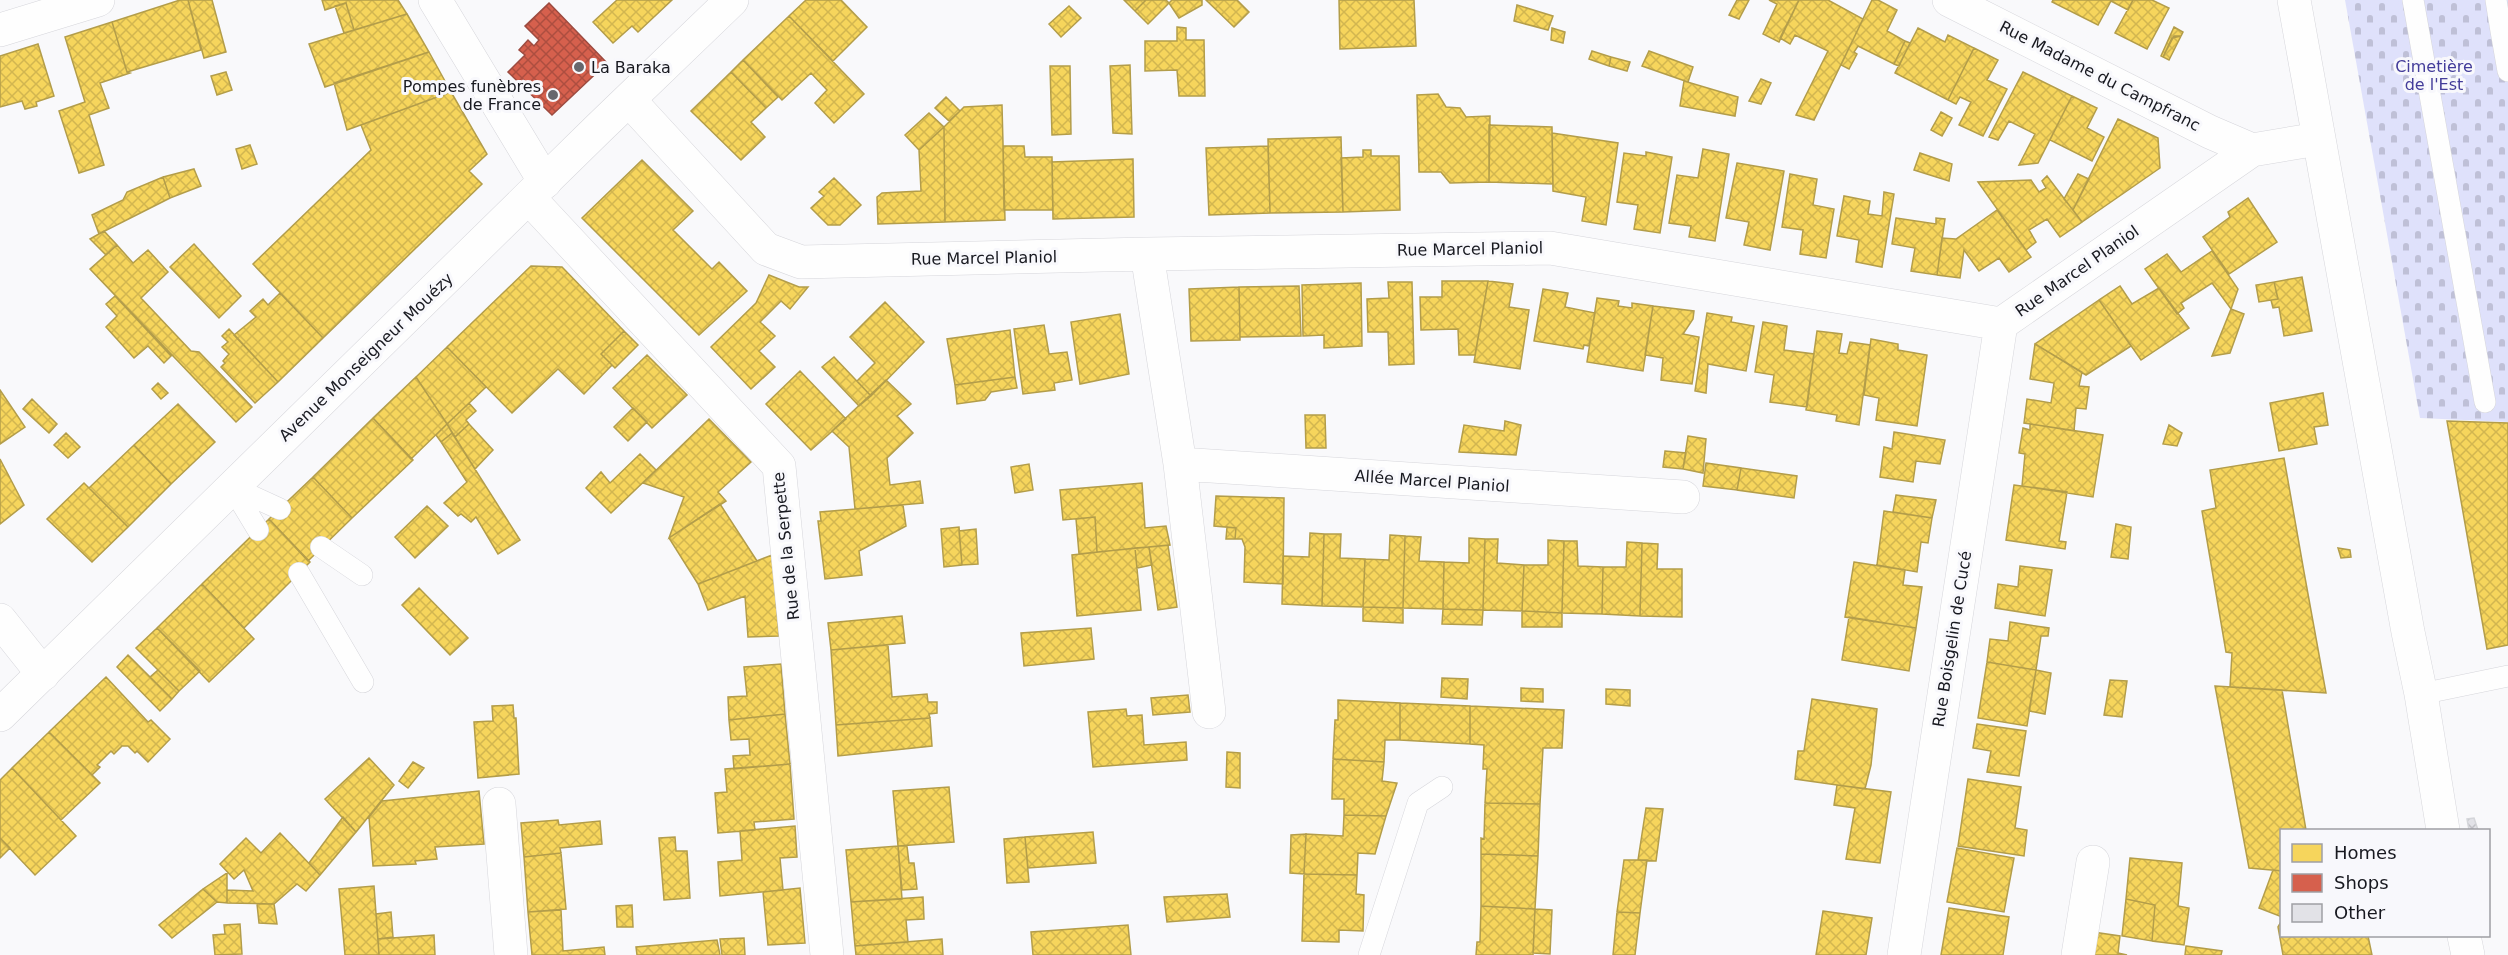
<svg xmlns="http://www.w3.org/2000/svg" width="2508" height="955" viewBox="0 0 2508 955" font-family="'DejaVu Sans',sans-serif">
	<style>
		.cemetery { fill: url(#cemetery-stones) }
		.homes { fill: url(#homes-cross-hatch); stroke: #b39d4a; stroke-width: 1.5 }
		.shops { fill: url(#shops-cross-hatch); stroke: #9d4b40; stroke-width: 1.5 }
		.building { fill: url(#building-cross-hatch); stroke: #d5d6da; stroke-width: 1.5 }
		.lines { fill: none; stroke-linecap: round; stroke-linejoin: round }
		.service-casing { stroke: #d6d6db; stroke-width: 22 }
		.minor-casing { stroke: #d6d6db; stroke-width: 34 }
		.tertiary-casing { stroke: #d6d6db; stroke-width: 34 }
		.secondary-casing { stroke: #d6d6db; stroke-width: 34 }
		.service { stroke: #fefefe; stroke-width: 21 }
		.minor { stroke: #fefefe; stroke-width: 33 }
		.tertiary { stroke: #fefefe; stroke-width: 33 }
		.secondary { stroke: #fefefe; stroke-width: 33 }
		.poi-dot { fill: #67676d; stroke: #f8f8fc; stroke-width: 2 }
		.labels { text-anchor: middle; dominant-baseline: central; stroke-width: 6; stroke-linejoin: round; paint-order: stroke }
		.park-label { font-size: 16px; fill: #433c9a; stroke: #f8f8fc }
		.poi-label { font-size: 16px; fill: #181920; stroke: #f8f8fc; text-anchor: start }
		.street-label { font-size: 16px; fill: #181920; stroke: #f8f8fc }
	</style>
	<defs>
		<pattern id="cemetery-stones" width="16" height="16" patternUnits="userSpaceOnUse" patternTransform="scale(1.5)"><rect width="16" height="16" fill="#dfe1fb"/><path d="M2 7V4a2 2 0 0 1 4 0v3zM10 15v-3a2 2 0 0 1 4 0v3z" fill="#bfc0d7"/></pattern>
		<pattern id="homes-cross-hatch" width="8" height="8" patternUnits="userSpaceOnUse" patternTransform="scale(1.5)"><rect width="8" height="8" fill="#f6d55c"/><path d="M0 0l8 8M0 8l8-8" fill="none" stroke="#d2b650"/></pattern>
		<pattern id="shops-cross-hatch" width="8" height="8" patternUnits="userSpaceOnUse" patternTransform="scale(1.5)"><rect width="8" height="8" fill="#d6604d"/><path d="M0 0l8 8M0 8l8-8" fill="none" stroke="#ad4e40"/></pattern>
		<pattern id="building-cross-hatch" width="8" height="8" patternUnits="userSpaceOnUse" patternTransform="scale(1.5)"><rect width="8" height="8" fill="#e2e2e7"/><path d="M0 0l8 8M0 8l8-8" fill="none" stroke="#c1c1c6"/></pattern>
	</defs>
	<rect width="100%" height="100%" fill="#f9f9fb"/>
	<path class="cemetery" d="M2345,0h163v422l-88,-4z"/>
	<path class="homes" d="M180,0h8l13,50 -74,22 -15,-50z
		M188,0h24l14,52 -22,6z
		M322,0h76l9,14 -53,16 -8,-27 -21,7z
		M617,0h55l-34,32 -6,-6 -19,17 -20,-21z
		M806,0h35l26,27 -34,34 -44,-45z
		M1124,0h22l-11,11z
		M1146,0h20l3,3 -21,21 -13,-13z
		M1172,0h30v5l-23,13 -10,-15z
		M1206,0h31l12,12 -15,15z
		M1339,0h75l2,46 -76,3z
		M1737,0h12l-10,19 -10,-4z
		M1769,0h30l-20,42 -16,-8 14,-30z
		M1799,0h29l35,19 -49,101 -18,-5 32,-64 -33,-16 -5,9 -10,-6z
		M1872,0h6l19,10 -10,21 18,10 -11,23 -36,-18 -4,6 3,2 -8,15 -8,-4z
		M2053,0h80l-5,10 -17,-9 -13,24 -46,-23z
		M2133,0h19l17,8 -22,41 -32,-16z
		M346,3l8,27 -10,3 -9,-27z
		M1517,5l36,11 -5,14 -34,-9z
		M1069,6l12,12 -20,19 -12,-13z
		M407,14l22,38 -104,35 -16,-43z
		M789,16l75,78 -30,29 -19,-20 12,-13 -16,-17 -29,27 -39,-40z
		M112,22l15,50 3,1 -30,10 9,25 -20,7 15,50 -25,8 -20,-62 26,-9 -20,-65z
		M1177,27l9,1v12h18l1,56h-26l-2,-26 -32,1v-30h32z
		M2174,27l9,5 -2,4 -9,2 -9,19 -2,-1z
		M1552,28l13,4 -2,11 -12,-3z
		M1918,28l27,14 3,-7 26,13 -26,52 -53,-27z
		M2174,36h7l-12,24 -6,-3z
		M1905,41l5,2 -11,23 -5,-2z
		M38,44l16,52 -18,6 1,4 -12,3 -3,-8 -22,6v-51z
		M1974,48l24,12 -11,20 20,9 -24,47 -24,-11 12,-23 -11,-5 -4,7 -8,-4z
		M1592,51l19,6 -2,9 -20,-7z
		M1649,51l44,16 -5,15 -46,-16z
		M429,52l22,40 -104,38 -13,-47z
		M1611,57l19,5 -3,9 -18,-5z
		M743,60l35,37 -12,11 -35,-36z
		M1130,65l2,69 -19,-1 -3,-67z
		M1050,66h20l1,68 -19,1z
		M226,72l6,18 -15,5 -6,-19z
		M731,72l35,36 -15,14 14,15 -24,23 -50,-49z
		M2023,72l49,24 -34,67 -19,2 16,-31 -26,-13 -11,19 -9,-3z
		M1761,79l10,4 -10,21 -12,-3z
		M1684,81l54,16 -3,19 -55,-10z
		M451,92l36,62 -18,17 13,13 -159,154 -70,-74 118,-114 -10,-25z
		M1438,94l8,13 14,1 6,9 24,-1 -1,66 -39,1 -9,-11h-22l-2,-77z
		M2072,96l25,12 -10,20 17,9 -12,24 -42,-21z
		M946,97l14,14 -11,10 -14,-13z
		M1002,105l3,115 -60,2 -1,-95 20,-20z
		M1941,112l11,6 -10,18 -11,-6z
		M929,113l15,14 -25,23 -14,-15z
		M2118,119l40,19 2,30 -78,54 -9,-12z
		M1489,125l63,2 1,57 -64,-2z
		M944,127l1,95 -67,2 -1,-27 5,-4 39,-2 -2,-41z
		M1552,133l66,10 -12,82 -24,-4 4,-24 -33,-6z
		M1341,137l2,75 -73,1 -2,-74z
		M250,145l7,19 -15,5 -6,-20z
		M1003,146h21l1,11h27l1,53h-49z
		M1268,146l2,67 -61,2 -3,-67z
		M1703,149l26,5 -14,87 -26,-4 2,-11 -22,-3 8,-48 21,3z
		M1363,150h8v6h28l1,54 -57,2 -2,-54 22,-1z
		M1646,152l26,5 -12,76 -26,-4 4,-24 -21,-3 7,-49 22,3z
		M1920,153l32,11 -3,17 -35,-11z
		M1133,159l1,58 -81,2 -1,-57z
		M642,160l51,51 -20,19 39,39 7,-7 28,29 -48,44 -117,-117z
		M1737,163l47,8 -14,79 -26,-5 5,-23 -23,-4z
		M194,169l7,17 -31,12 -7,-21z
		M1790,174l27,5 -4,26 21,4 -8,49 -26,-4 3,-24 -21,-3z
		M2078,174l11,5 -16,31 -9,-11z
		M2047,176l35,46 -22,15 -13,-18 -18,11 7,12 -10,8 -48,-68 53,-2 8,12 7,-4 -4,-7z
		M163,177l7,21 -71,36 -7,-19 31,-15 4,-8z
		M834,178l27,27 -21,20h-12l-17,-17 13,-12 -5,-4z
		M1884,192l10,2 -12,73 -26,-5 3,-22 -22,-4 7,-40 26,5 -2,13 14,2z
		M2248,198l29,44 -48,32 -26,-37 27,-20 -2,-5z
		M1997,210l34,47 -22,15 -10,-14 -20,13 -15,-21 -4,28 -23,-3 5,-37 14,1z
		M1896,218l40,6v-6l9,1 -8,56 -26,-4 4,-23 -23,-4z
		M104,231l13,14 -11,10 -16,-16z
		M194,244l47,52 -22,22 -49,-51z
		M117,245l16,18 15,-13 20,22 -27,26 50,53 8,1 53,55 -16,15 -146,-153z
		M2212,251l26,38 -7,20 -19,-26 -31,20 3,5 -7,6 -32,-45 22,-15 14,18z
		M531,266l31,1 62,64 -23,23 11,11 -28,29 -26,-25 -46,44 -65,-66z
		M769,275l30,12h9l-18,22 -9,-8 -21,21 15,14 -16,15 16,16 -24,22 -40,-42 45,-44z
		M2302,277l10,54 -28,5 -5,-29 -6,1 -2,-8 7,-1 -4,-17z
		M1442,281h46l-13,74h-16l-1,-26 -37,1 -1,-33h22z
		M1488,281l25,3 -4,23 20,3 -9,59 -46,-7z
		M1388,282h24l2,82 -25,1 -1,-33h-20l-1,-33 22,-1z
		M2274,282l4,17 -19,3 -3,-17z
		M1361,283l1,63 -38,2v-13l-21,1 -1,-51z
		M1299,286l2,50 -61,1 -1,-50z
		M2120,286l12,18 27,-16 30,40 -48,32 -42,-60z
		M1239,287l1,53 -49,1 -2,-52z
		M1543,289l25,4 -3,14 30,6 -6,33 -5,-1 -1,4 -49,-8z
		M280,293l43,45 -45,44 -44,-47 22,-18 -6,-6 13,-12 5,6z
		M115,296l56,60 -7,7 -16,-17 -14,12 -28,-31 11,-11 -11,-12z
		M1597,298l22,3 -1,5 14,2v-5l21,3 -10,65 -56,-9z
		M2099,300l32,46 -45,29 -51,-31z
		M885,302l39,40 -53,54 -14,-15 18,-18 -25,-26z
		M1653,306l41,5 -1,8 -10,15 16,3 -7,47 -31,-4 2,-22 -18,-3z
		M2231,309l13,5 -14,39 -18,3z
		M1707,313l25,4 -1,5 23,4 -8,45 -38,-7 -2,29 -11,-2z
		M1120,314l9,60 -49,10 -9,-62z
		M1763,322l24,4 -3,24 30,4 -7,53 -37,-5 4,-27 -19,-3z
		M1044,325l5,29 18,-2 5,28 -18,3 1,7 -32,4 -9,-65z
		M229,329l49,53 -23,21 -34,-36 4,-4 -2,-2 6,-7 -7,-7 6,-5 -6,-6z
		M1010,330l5,47 -60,8 -8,-46z
		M624,331l14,14 -23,23 -14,-14z
		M1817,331l25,3 -3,19 8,1 3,-12 20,3 -11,80 -23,-4 1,-6 -31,-5z
		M1871,339l27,5v6l29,5 -10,71 -41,-6 3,-22 -15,-3z
		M2035,344l47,28 -3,14 10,1 -3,22 -10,-1 -2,23 -50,-8 3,-24 24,4 3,-20 -24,-4z
		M447,347l39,40 -39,37 -31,-47z
		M647,355l40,40 -35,33 -39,-40z
		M834,357l37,39 -12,10 -37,-39z
		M800,371l46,48 -35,31 -45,-46z
		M416,377l31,47 -36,35 -38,-41z
		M1015,377l2,11 -26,4 -6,8 -28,4 -2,-19z
		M886,380l25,24 -14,12 16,17 -26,25 3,27 30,-4 3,22 -68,6 -6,-62 -17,-16z
		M158,383l10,10 -7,6 -9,-10z
		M0,390l25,37 -25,17z
		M2323,393l5,32 -14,2 3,17 -38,7 -9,-48z
		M32,399l25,25 -8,9 -26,-24z
		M469,403l7,8 -10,9 3,4 -14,13 -8,-13z
		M178,404l37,38 -44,42 -37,-39z
		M633,408l14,14 -19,19 -14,-14z
		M1305,415h20l1,33h-20z
		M373,418l40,42 -61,58 -39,-41z
		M709,419l42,43 -33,30 8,9 -57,37 15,-41 -41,-14z
		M1505,421l16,4 -5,30 -57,-3 5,-27 40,6z
		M2447,421l61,2v222l-21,4z
		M447,424l5,9 -11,9 -5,-7z
		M469,424l24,26 -18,19 -20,-32z
		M2030,424l73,11 -10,62 -71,-11 3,-32 -6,-1 4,-25 7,2z
		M2169,425l13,8 -5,13 -14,-2z
		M1894,432l51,8 -5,24 -24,-3 -3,21 -33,-5 4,-30 8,2z
		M66,433l14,14 -12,11 -14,-13z
		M452,433l68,107 -22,14 -22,-37 -5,5 -10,-8 -3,2 -14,-13 23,-21 -26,-40z
		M1688,436l18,3 -3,34 -20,-4z
		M134,445l37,39 -43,43 -39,-39z
		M1665,451l21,2 -3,16 -20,-2z
		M640,454l16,16 -45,43 -25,-25 15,-16 9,11z
		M2284,458l20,114 22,121 -96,-6 2,-34 -6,-1 -24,-141 14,-3 -6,-38z
		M0,459l24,46 -24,19z
		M1706,463l35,5 -4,22 -34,-4z
		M1029,464l4,26 -18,3 -4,-26z
		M1741,468l56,8 -3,22 -57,-8z
		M313,477l39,41 -44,43 -39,-42z
		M84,483l44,44 -36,35 -45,-43z
		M1142,483l3,45 21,-2 4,19 -73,7 -2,-35 -32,3 -3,-30z
		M2014,485l53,7 -8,49 7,1 -1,7 -59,-9z
		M1896,495l40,5 -4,18 -39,-6z
		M1216,496l68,2 -1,86 -39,-2 1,-35 -3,-8h-7l1,-11 -22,-2z
		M720,504l37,57 -59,23 -29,-46z
		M903,505l3,21 -47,25 3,24 -37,4 -7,-58h3l-1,-9z
		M427,506l21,20 -33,32 -20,-21z
		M1884,511l48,7 -4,25 -7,-1 -4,30 -40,-7z
		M1095,517l2,35 -18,2 -3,-35z
		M269,519l41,43 -66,66 -42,-44z
		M2116,524l15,3 -3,32 -17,-2z
		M959,527l3,38 -18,2 -3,-38z
		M1227,527l9,1 -1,11h-9z
		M976,529l2,35 -16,1 -3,-34z
		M1310,533l14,1 -2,72 -40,-2 1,-48 26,1z
		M1324,534h17l-1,24 25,1 -2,48 -41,-1z
		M1390,535l15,1 -2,72 -40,-1 2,-48 24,1z
		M1405,536l16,1 -2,24 25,1 -1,47 -40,-1z
		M1469,538l16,1 -2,71 -40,-1 1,-47 25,1z
		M1485,539h13l-1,24 27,2 -2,46 -39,-1z
		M1548,540l16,1 -2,72 -40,-2 2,-46h24z
		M1564,541h13l1,25 25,1 -1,47 -40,-1z
		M1627,542l15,1 -2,73 -38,-2 1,-47h23z
		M1642,543l16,1 -1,25h25v48l-42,-1z
		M1168,545l9,62 -19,3 -9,-63z
		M1149,547l3,18 -15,3 -2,-20z
		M1135,548l6,62 -64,6 -5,-61z
		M2338,548l12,2 1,7 -10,1z
		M772,555l7,81 -31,1 -3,-41 -37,14 -10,-26z
		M1854,562l51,8 -2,15 19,2 -6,41 -71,-11z
		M2020,566l32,4 -7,46 -50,-8 3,-24 20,3z
		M202,584l52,55 -45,43 -52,-54z
		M419,588l49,50 -18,17 -48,-50z
		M1363,607l40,1v15l-40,-2z
		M1443,609l40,1 -1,15 -40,-1z
		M1522,611l40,2v14h-40z
		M902,616l3,27 -74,7 -3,-27z
		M1849,617l67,11 -7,43 -67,-11z
		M2010,622l39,6 -1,8h-7l-5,34 -49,-8 3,-23 18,2z
		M157,628l43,43 -21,20 -43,-43z
		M1091,628l3,31 -70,7 -3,-33z
		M888,645l4,52 35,-3 1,8h9v11l-8,1 1,4 -94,7 -5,-75z
		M128,655l44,44 -12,12 -43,-44z
		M1987,662l49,8 -9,56 -49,-8z
		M781,664l4,50 -56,6 -1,-23 19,-1 -3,-29z
		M158,670l21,21 -7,8 -22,-22z
		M2036,670l15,3 -6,41 -16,-3z
		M106,677l42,45 3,-2 19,19 -22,23 -11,-11 -2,2 -7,-7h-6l-8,8 -3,-3 -14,14 3,2 -8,8 -43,-43z
		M1442,678l26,1 -1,20 -26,-2z
		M2110,680l17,1 -5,36 -18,-2z
		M2215,686l67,4 24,140h-24v41l-33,-3z
		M1521,688l22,1v13l-22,-1z
		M1606,689l24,1v16l-24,-2z
		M1188,695l2,17 -37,3 -2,-17z
		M1812,699l65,10 -6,56 -6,24 -70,-10 3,-28h6z
		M1338,700l62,3v37h-15l-1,22 -51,-3 2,-39h3z
		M1400,703l70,3v38l-70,-4z
		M513,705l1,13h2l3,56 -41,4 -4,-56 19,-1 -1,-15z
		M1470,706l94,4 -2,38h-19l-3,56 -55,-1 2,-34h-4l1,-24 -14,-1z
		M1126,709l1,7 15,-1 2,30 42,-3 1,18 -94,7 -5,-55z
		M785,714l5,50 -56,5 -1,-13 17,-1 -1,-16 -18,1 -2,-20z
		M930,718l2,28 -94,10 -2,-31z
		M1977,724l49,7 -7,45 -32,-4 4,-21 -18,-3z
		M49,732l51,51 -39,37 -49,-52z
		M1227,752l13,1v35l-14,-1z
		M369,758l25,27 -38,47 -31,-33z
		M1333,759l51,3 -2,19 15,2 -11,33 -42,-1v-16h-12z
		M413,762l11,6 -16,20 -9,-7z
		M790,764l4,55 -40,3 1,8 -37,3 -3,-40 12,-1 -2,-23z
		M12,768l64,68 -41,39 -35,-37v-58z
		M1968,779l53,8 -6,41 12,2 -3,26 -66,-10z
		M1837,785l54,7 -11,71 -34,-4 9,-51 -21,-3z
		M949,787l5,55 -56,4 -5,-55z
		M479,791l5,53 -49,3 2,12 -22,2 1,3 -43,2 -4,-49 13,-16z
		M1485,803l55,1 -2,52 -57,-2v-16l3,1z
		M1646,808l17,1 -7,52 -18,-1z
		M1344,815l42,1 -11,38 -17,-1 -1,22 -53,-1 2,-40 37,2z
		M343,817l13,15 -36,43 -11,-12z
		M558,820l1,5 41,-4 2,23 -42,4 1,5 -37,4 -3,-34z
		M795,826l2,31 -17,1 3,32 -63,6 -2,-34 24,-2 -2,-29z
		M1093,832l3,31 -68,5 -3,-31z
		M280,833l40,42 -14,16 -9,-7 -23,20 -47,-1v-13l26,1 -9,-21 -10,9 -14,-15 26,-26 15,15z
		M1306,834l-2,40 -14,-1 1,-38z
		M675,837l1,14h11l3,47 -26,2 -5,-62z
		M1025,837l4,45 -22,1 -3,-44z
		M0,838l10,10 -10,10z
		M898,846l4,53 -51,3 -5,-52z
		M898,846h9l2,17h5l3,26 -15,1z
		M1957,848l57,10 -10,54 -57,-10z
		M561,853l5,56 -38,3 -4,-55z
		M1481,854l57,2 -3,53 -54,-3z
		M2130,858l52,5 -4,43 11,2 -5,37 -32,-4 3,-36 -29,-6z
		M1624,860h23l-7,53 -23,-1z
		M2273,870l9,1v46l-23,-9z
		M227,873v30l-10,-1 -14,-13z
		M1304,874l53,1 -1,19 8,1 -1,36 -24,-1v12l-37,-1z
		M374,886l5,69h-34l-6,-66z
		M800,888l5,55 -37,2 -5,-53z
		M203,889l14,13 -45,36 -13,-13z
		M1227,894l3,23 -63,5 -3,-25z
		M923,897l1,22 -18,1 2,22 -53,4 -4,-44z
		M2126,899l29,6 -3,36 -30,-5z
		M257,904h17l3,20 -18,-1z
		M632,905l1,22h-16l-1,-21z
		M1481,906l54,3 -2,46h-57l1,-13h3z
		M1949,908l60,9 -6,38h-62z
		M1535,909l17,1 -2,44 -17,-1z
		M561,910l2,41 41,-4 1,8h-73l-4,-43z
		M1823,911l49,7 -6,37h-50z
		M391,912l2,25 -15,2 -2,-25z
		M1617,912l23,1 -5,42h-22z
		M2282,920v16h86l4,19h-89l-5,-28z
		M240,924l2,30 -27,1 -2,-20 12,-1 -1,-9z
		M1128,925l3,30h-98l-2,-23z
		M2093,932l27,4 -2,17 9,2h-37z
		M434,935l1,20h-56l-1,-16z
		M744,938l1,17h-23l-2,-16z
		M942,939l1,16h-87l-1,-9z
		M717,940l3,15h-83l-1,-8z
		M2186,946l36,5 -1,4h-36z"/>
	<path class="shops" d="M549,3l58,60 -55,52 -44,-43 17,-17 -6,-5 9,-10 6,6 5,-6 -14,-14z"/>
	<path class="building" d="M2474,818l4,12h-9l-2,-11z"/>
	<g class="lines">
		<defs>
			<path id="service" d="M2413,0l72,402
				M2496,0l5,31 7,-1
				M2501,31l7,40
				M232,487l48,22
				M232,487l26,43
				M321,547l41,28
				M299,573l64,109
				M2421,694l87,-18
				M1369,955l49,-152 24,-16"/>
			<path id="minor" d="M435,0l110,182
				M1949,0l261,132 42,18
				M0,30l98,-30
				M629,100l137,149 35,13 346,-8 403,-6 451,76 251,-174 66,-11
				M529,198l250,268 48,489
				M1147,254l33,210 29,248
				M1180,464l503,33
				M0,620l43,54
				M499,804l12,151
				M1904,955l97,-631
				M2078,955l15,-93"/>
			<path id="tertiary" d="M0,715l598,-586 134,-129"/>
			<path id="secondary" d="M2294,0l114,632 13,62 22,136
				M2464,936l4,19"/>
		</defs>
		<use href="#service" class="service-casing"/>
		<use href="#minor" class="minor-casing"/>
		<use href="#tertiary" class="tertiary-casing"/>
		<use href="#secondary" class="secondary-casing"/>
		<use href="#service" class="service"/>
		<use href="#minor" class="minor"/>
		<use href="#tertiary" class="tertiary"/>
		<use href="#secondary" class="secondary"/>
	</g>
	<g class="poi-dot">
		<circle cx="579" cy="67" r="6"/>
		<circle cx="553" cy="95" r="6"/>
	</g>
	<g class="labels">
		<g class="park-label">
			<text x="2434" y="66">Cimetière<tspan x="2434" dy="18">de l'Est</tspan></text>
		</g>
		<g class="poi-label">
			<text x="591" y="67">La Baraka</text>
			<text x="541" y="86" text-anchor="end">Pompes funèbres<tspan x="541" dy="18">de France</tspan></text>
		</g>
		<g class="street-label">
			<text transform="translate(2100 76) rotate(27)">Rue Madame du Campfranc</text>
			<text transform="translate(1470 249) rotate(-1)">Rue Marcel Planiol</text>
			<text transform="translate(984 258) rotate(-1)">Rue Marcel Planiol</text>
			<text transform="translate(2077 271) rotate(-35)">Rue Marcel Planiol</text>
			<text transform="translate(366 357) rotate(-44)">Avenue Monseigneur Mouézy</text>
			<text transform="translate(1432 481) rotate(4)">Allée Marcel Planiol</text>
			<text transform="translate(786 546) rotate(-96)">Rue de la Serpette</text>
			<text transform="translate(1952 639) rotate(-81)">Rue Boisgelin de Cucé</text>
		</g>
	</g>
	<rect x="2280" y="829" width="210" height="108" fill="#f8f8fc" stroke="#9e9fa4" stroke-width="1.5"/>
	<rect x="2292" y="844" width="30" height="18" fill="#f6d55c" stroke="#9e9fa4" stroke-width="1.5"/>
	<text x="2334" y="859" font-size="18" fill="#181920">Homes</text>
	<rect x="2292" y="874" width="30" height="18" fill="#d6604d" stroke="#9e9fa4" stroke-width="1.5"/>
	<text x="2334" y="889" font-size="18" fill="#181920">Shops</text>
	<rect x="2292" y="904" width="30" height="18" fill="#e2e2e7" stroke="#9e9fa4" stroke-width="1.5"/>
	<text x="2334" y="919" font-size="18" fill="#181920">Other</text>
</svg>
